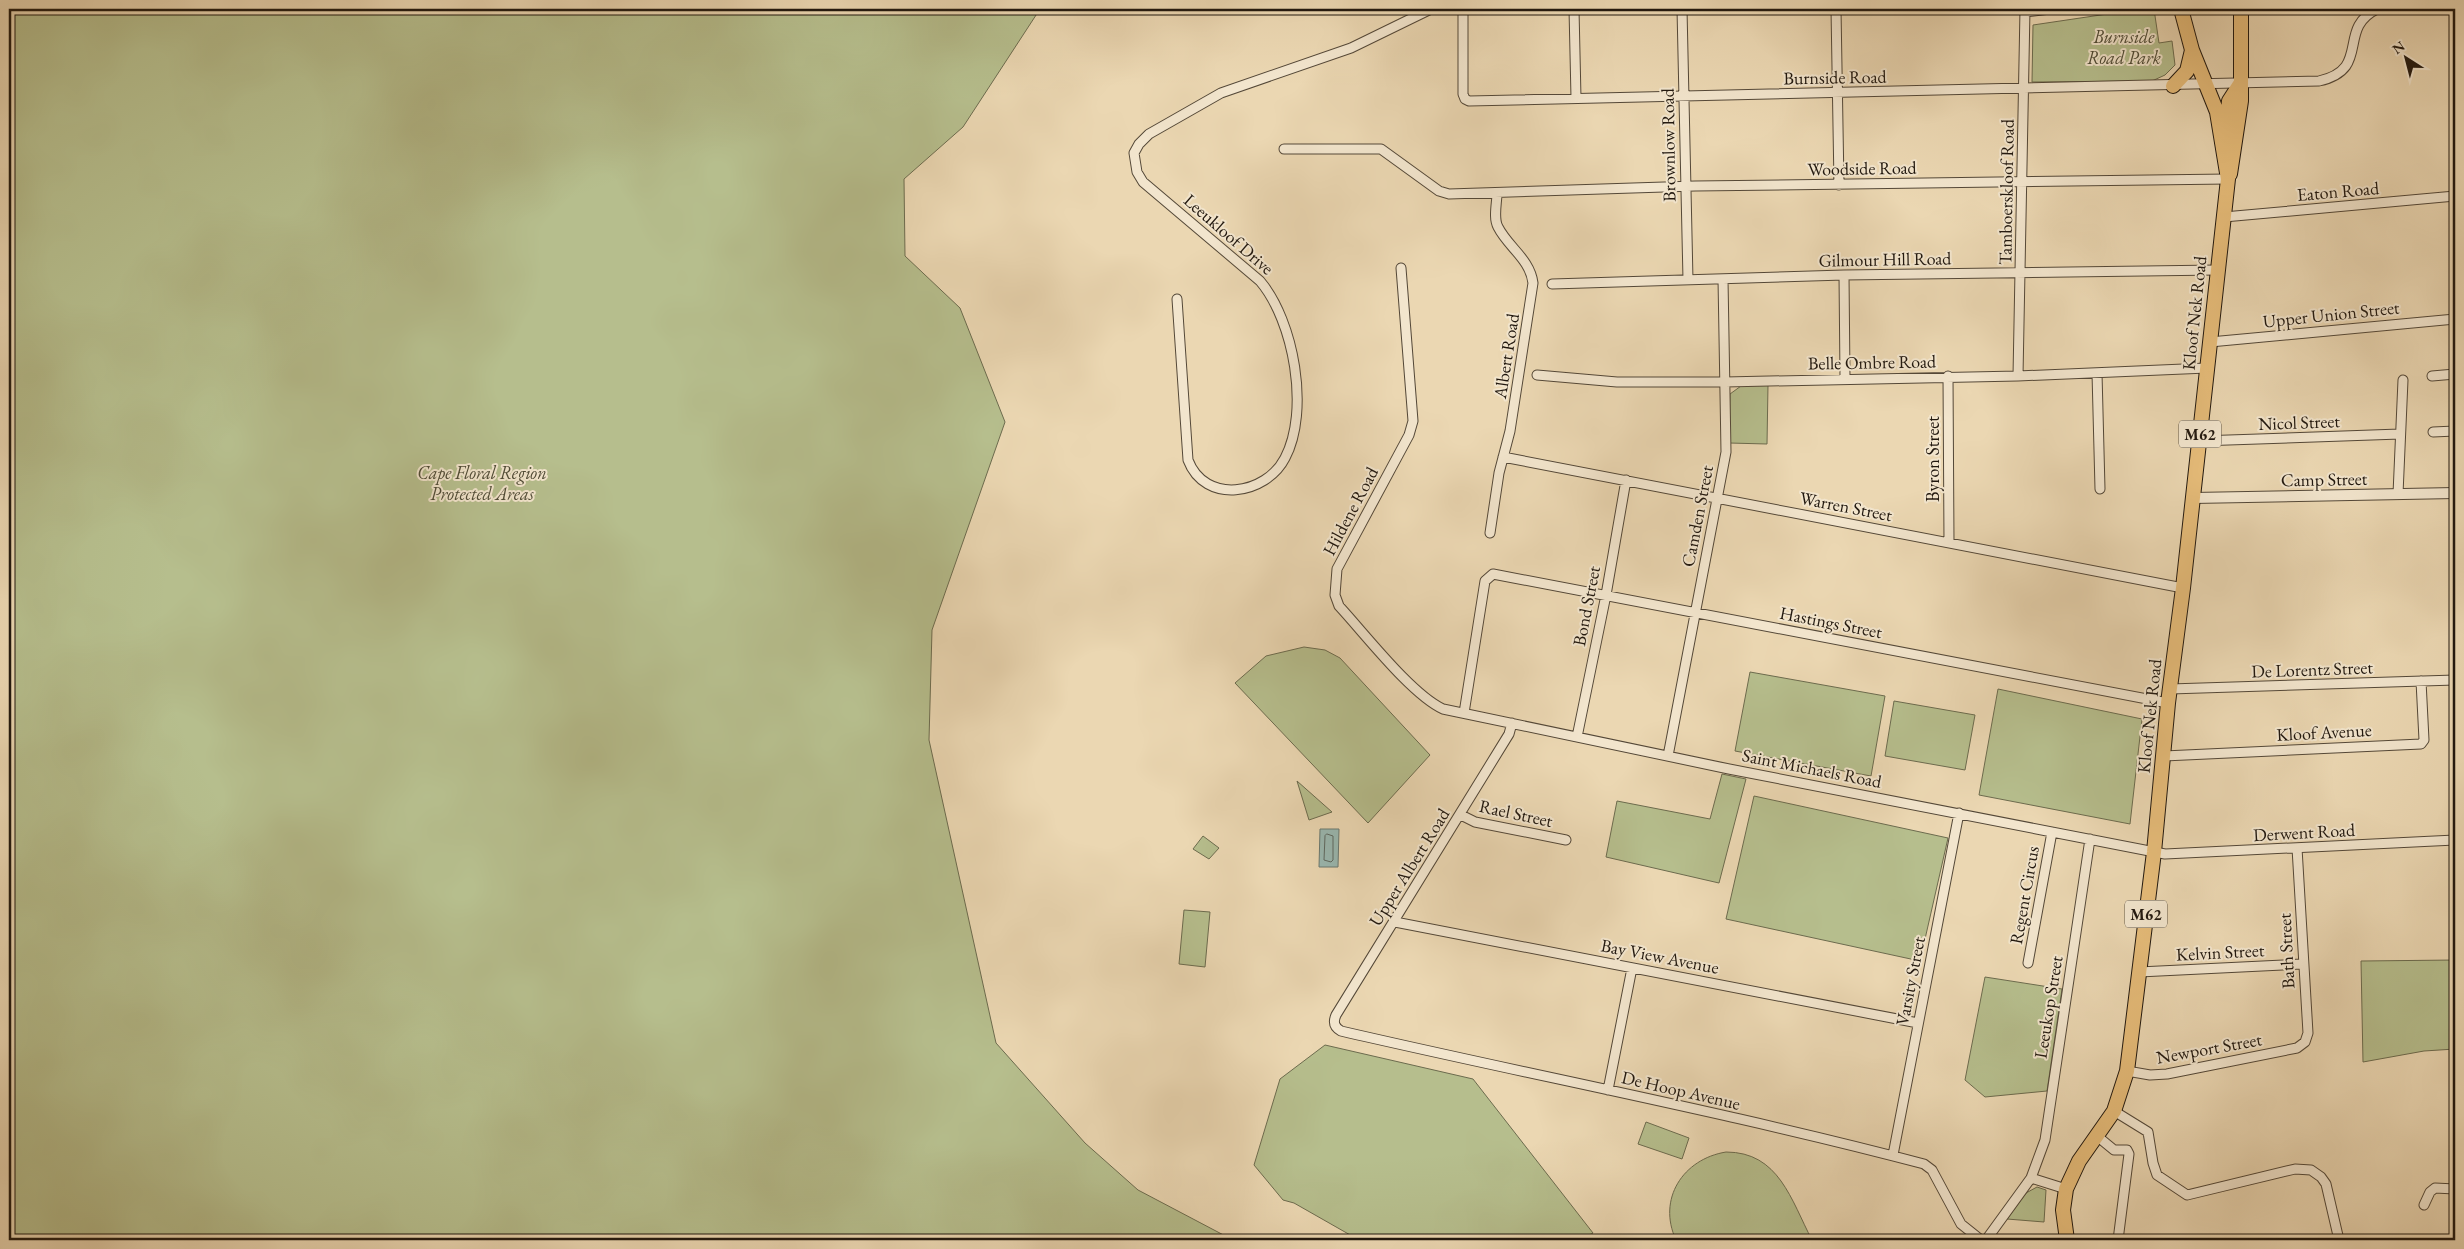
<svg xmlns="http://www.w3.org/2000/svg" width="2464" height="1249" viewBox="0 0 2464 1249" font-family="'EB Garamond',serif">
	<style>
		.green { fill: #b6be8d; stroke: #6c6b4e }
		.water { fill: #99b8b1; stroke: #697870 }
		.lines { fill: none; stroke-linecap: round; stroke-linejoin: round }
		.shore { stroke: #5d6860; stroke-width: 1 }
		.minor-casing { stroke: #544838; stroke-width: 11 }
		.tertiary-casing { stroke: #544838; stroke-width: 12 }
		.primary-casing { stroke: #21180f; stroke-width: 16 }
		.minor { stroke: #f2e5cd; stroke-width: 9 }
		.tertiary { stroke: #f2e5cd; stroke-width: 10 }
		.primary { stroke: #e6bc79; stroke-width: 14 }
		.labels { text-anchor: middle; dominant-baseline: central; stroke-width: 4; stroke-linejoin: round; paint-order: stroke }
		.shield { fill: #f2e5cd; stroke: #605648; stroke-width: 1 }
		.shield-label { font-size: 16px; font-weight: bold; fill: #21180f }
		.park-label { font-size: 18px; font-style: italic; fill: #4e4a35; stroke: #f2e5cd }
		.street-label { font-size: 18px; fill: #21180f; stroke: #f2e5cd }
	</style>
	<rect width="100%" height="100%" fill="#ebd7b2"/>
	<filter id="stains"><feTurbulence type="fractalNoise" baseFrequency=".004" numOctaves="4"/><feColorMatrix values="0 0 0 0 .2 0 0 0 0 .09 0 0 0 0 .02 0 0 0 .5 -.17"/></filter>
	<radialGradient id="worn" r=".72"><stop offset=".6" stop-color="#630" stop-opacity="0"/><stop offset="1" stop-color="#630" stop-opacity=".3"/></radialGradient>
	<path class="green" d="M9,9h1031l-77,118 -59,52 1,77 55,52 45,114 -73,208 -3,110 67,303 89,100 53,47 95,50h-1224z
		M2141,9h13l5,34 13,-2 3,24 -10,10 -13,6 -120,1 1,-57z
		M1768,385l-1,59 -38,-1 1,-49 11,-8z
		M1304,647l21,3 15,8 90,97 -62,68 -133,-140 31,-27z
		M1750,672l135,24 -14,80 -136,-25z
		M1998,689l144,30 -12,105 -151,-29z
		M1894,701l81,14 -10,55 -80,-14z
		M1722,774l24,5 -27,104 -113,-26 11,-56 93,18z
		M1297,781l35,31 -23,8z
		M1754,796l194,42 -28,123 -194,-42z
		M1203,836l16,12 -10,11 -16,-10z
		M1184,910l26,2 -5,55 -26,-3z
		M2455,960v89l-31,2 -61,11 -2,-101z
		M1985,977l77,12 -15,102 -62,6 -20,-17z
		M1325,1045l148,34 120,154 -14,7h-220l-65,-37 -11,-3 -29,-35 26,-86z
		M1646,1122l43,16 -7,21 -44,-15z
		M1726,1152c53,0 65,48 86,88h-136c-19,-41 7,-81 50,-88z
		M2037,1187l9,3 -2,32 -37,-3 19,-26z"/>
	<path class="water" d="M1320,829h19l-1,38h-19z"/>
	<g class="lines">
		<path class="shore" d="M1327,834l6,2v24l-2,2 -7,-2 1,-24z"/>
		<defs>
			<path id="minor" d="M1463,9v85l2,5 4,2 850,-20c53,-12 17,-52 58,-72
				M1574,9l2,89
				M1682,9l6,271
				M1836,9l3,176
				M2025,12l25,-3
				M1284,149h97l58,42 10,3 246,-8 533,-7
				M2224,217l231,-21
				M1401,268l12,153 -4,14 -72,134 -2,26 4,11c26,28 72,88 104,103l286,60 436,85 290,-14
				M1844,275l1,103
				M1552,284l292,-9 374,-5
				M1177,299l11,161c17,45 78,35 97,-2 25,-47 9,-137 -25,-177l-117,-99 -6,-10 -3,-19 5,-9 10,-10 72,-41 130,-45 80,-39
				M2210,342l245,-23
				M2097,373l3,116
				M1537,375l80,7h108l293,-6 189,-8
				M1948,376l1,166
				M2018,376l7,-367
				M2432,376l23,-2
				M2433,432l22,-1
				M2199,441l201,-7
				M1503,457l680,131
				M2398,494l5,-114
				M1490,533l9,-60 11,-42 23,-148c-3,-24 -25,-36 -35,-56 -5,-9 -1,-24 -1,-34
				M2170,689l285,-9
				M1464,713l21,-132 8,-7 675,129
				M1512,723l-3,11 -173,281c-3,7 -2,12 5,16 194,45 390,82 583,133l8,6 29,54 20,16
				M1577,737l29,-142 20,-115
				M1668,756l58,-304 -3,-173
				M2164,756l257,-12 3,-4 -3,-59
				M1461,815l14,7 91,18
				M1395,922l523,101
				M2028,963l24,-131
				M2139,972l163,-8
				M2127,1071l23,4 17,-1 130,-26 8,-6 3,-9 -11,-185
				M1608,1090l24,-122
				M2114,1111l34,21 5,31 4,12 30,20 108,-26 16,1 10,7 5,7 13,56
				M2097,1136l17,14h13l2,4 -11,86
				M1893,1155l66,-342
				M2031,1178l14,-38 45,-301
				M2424,1205l6,-13 5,-4 20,1
				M1986,1240l45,-62 35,11"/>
			<path id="tertiary" d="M2193,498l262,-5"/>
			<path id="primary" d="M2173,86l14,-15 5,-21
				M2226,132l3,-31 11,-17
				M2230,174l11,-73v-92
				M2067,1240l-4,-30 3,-21 13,-28 35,-50 13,-40 27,-219 14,-149 15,-115 45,-409 -11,-67 -25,-62 -11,-41"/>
		</defs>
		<use href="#minor" class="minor-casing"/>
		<use href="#tertiary" class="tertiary-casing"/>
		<use href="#primary" class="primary-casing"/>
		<use href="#minor" class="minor"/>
		<use href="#tertiary" class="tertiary"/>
		<use href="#primary" class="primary"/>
	</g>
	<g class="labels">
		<g class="shield">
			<rect x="2179" y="420.5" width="42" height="27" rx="4"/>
			<rect x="2125" y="900.5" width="42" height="27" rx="4"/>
		</g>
		<g class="shield-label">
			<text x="2200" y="434">M62</text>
			<text x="2146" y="914">M62</text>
		</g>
		<g class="park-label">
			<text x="2124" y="36">Burnside<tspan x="2124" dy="21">Road Park</tspan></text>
			<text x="482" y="472">Cape Floral Region<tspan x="482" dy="21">Protected Areas</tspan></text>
		</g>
		<g class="street-label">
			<text transform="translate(1835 77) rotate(-1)">Burnside Road</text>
			<text transform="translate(1668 145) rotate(-91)">Brownlow Road</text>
			<text transform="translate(1862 168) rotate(-1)">Woodside Road</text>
			<text transform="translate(2338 191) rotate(-5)">Eaton Road</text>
			<text transform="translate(2006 192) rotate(-89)">Tamboerskloof Road</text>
			<text transform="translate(1229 234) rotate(41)">Leeukloof Drive</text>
			<text transform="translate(1885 259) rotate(-1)">Gilmour Hill Road</text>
			<text transform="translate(2194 313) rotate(-84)">Kloof Nek Road</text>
			<text transform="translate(2331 314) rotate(-6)">Upper Union Street</text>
			<text transform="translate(1506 356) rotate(-81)">Albert Road</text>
			<text transform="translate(1872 362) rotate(-1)">Belle Ombre Road</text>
			<text transform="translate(2299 422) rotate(-2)">Nicol Street</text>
			<text transform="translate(1932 459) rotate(-90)">Byron Street</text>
			<text transform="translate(2324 479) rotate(-1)">Camp Street</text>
			<text transform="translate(1846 506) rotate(11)">Warren Street</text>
			<text transform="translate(1350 511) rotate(-62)">Hildene Road</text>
			<text transform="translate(1697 516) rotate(-79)">Camden Street</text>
			<text transform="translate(1586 606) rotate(-79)">Bond Street</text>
			<text transform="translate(1831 622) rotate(11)">Hastings Street</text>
			<text transform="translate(2312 669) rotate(-2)">De Lorentz Street</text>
			<text transform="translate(2149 716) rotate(-84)">Kloof Nek Road</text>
			<text transform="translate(2324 732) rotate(-3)">Kloof Avenue</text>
			<text transform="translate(1812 768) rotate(11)">Saint Michaels Road</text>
			<text transform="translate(1516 813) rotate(12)">Rael Street</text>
			<text transform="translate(2304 832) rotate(-3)">Derwent Road</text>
			<text transform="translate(1409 867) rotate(-58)">Upper Albert Road</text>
			<text transform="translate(2024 895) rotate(-80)">Regent Circus</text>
			<text transform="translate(2286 951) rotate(-93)">Bath Street</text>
			<text transform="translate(2220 952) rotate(-3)">Kelvin Street</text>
			<text transform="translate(1660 956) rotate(11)">Bay View Avenue</text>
			<text transform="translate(1910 981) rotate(-79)">Varsity Street</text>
			<text transform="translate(2048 1007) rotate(-81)">Leeukop Street</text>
			<text transform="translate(2209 1048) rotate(-10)">Newport Street</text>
			<text transform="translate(1681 1090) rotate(13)">De Hoop Avenue</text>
		</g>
	</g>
	<rect width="2464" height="1249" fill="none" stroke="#ebd7b2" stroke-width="30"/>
	<rect x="10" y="10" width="2444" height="1229" fill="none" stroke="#21180f" stroke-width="2.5"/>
	<rect x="15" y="15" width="2434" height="1219" fill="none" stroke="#21180f"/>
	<g transform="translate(2406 58) rotate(324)" stroke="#f2e5cd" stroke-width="4" paint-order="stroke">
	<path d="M0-4L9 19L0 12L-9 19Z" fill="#21180f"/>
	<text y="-8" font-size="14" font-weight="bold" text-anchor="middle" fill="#21180f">N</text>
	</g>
	<rect width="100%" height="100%" filter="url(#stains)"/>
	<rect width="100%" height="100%" fill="url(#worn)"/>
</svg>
